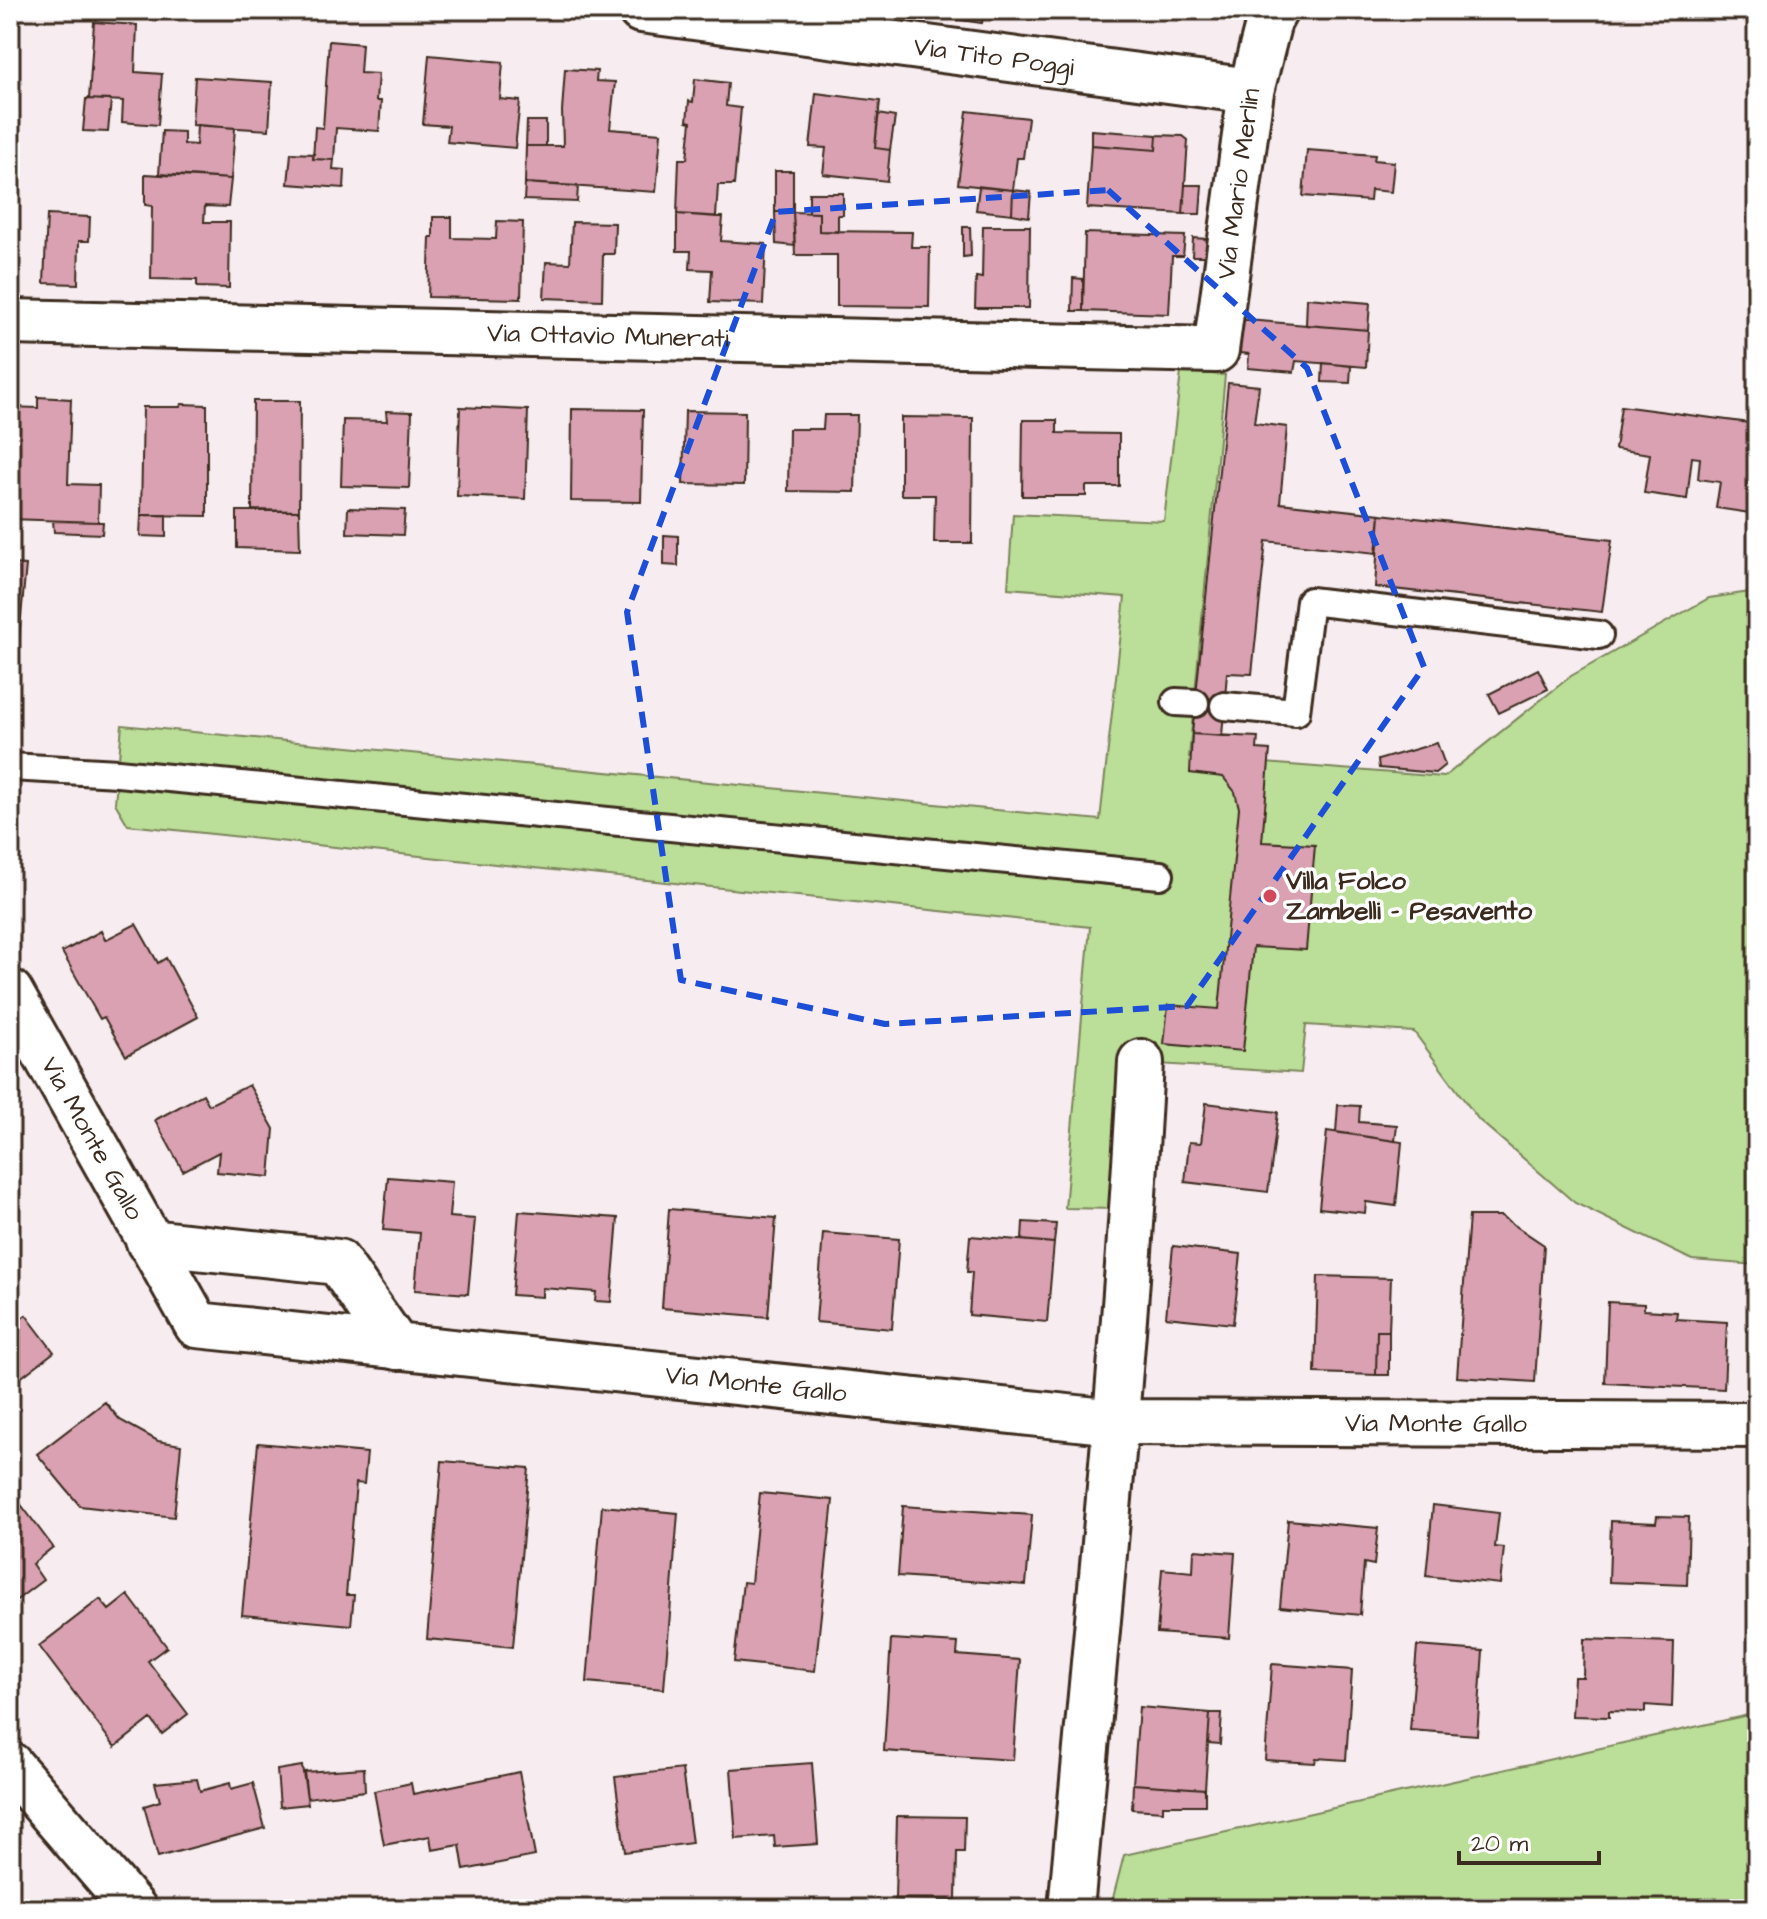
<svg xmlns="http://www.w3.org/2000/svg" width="1767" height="1919" viewBox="0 0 1767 1919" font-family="'Architects Daughter',sans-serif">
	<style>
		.green { fill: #bbde98; stroke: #7b845b; stroke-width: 2 }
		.building { fill: #d9a1b2; stroke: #3b2a1e; stroke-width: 2 }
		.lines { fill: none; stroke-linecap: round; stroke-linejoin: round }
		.lane-casing { stroke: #3b2a1e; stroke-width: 32 }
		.street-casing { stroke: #3b2a1e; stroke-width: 50 }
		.secondary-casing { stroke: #3b2a1e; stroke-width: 50 }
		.lane { stroke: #fff; stroke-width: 26 }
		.street { stroke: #fff; stroke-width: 44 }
		.secondary { stroke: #fff; stroke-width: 44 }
		.marked { fill: none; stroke: #1d4ed8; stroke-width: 6; stroke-dasharray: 16 10; stroke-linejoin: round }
		.poi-dot { fill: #d1495b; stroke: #fff; stroke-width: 3 }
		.labels { text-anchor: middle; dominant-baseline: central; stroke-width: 7; stroke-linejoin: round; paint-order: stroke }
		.street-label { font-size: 26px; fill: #3b2a1e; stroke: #fff }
		.poi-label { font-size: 26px; font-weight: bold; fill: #3b2a1e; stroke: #fff; text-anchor: start }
	</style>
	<rect width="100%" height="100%" fill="#f7ecf0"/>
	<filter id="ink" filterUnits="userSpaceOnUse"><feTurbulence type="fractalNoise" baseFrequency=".0125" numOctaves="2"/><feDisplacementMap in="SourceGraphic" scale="16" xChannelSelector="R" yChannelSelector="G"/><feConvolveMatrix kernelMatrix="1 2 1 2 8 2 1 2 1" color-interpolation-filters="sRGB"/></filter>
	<g filter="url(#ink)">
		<path class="green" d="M1181,372l44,3 -36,382 255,20 127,-101 138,-78 48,-7v674l-65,-5 -117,-57 -96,-83 -65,-88 -108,-7 -5,48 -174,-11 -11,147 -51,-1 25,-281 -962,-102 -13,-22 7,-78 978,95 25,-223 -117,-9 5,-74 151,7z
			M1757,1713v196h-657l13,-11 11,-43z"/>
		<path class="building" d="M913,10h71l-2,13 -70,-10z
			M94,22l43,3 -2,47 27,2 -4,51 -36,-3 1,-21 -34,-2z
			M329,41l33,3 -2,29 18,1 -2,27h5l-2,30 -43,-3 -2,32 -21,-1 2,-32 8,1z
			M429,55l74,7 -3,37 20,2 -5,47 -68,-6 2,-16 -26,-2z
			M565,69l32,2 -1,10 19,1 -5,47 51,4 -5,59 -131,-9 1,-37h37l-1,-35z
			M195,77l77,5 -3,48 -77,-5z
			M695,79l33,4 -2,23 15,2 -7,77h-16l-2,32 -39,-3 2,-55h8l4,-37 -4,-1 2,-20 4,1z
			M816,93l64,8 -5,47 15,2 -3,31 -64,-7 3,-26 -16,-1z
			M86,99l25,1 -3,32 -25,-1z
			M967,111l61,7 -5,40h-6l-4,32 -55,-6z
			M878,114l17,3 -5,33 -15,-2z
			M527,121h19v25h-20z
			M197,125l38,3 -4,51 -72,-5 3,-43 22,1v12l12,1z
			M1091,130l66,5 -1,15 -65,-5z
			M1157,135l26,1 5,4 -5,74 -96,-6 4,-63 65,5z
			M1307,150l68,5 -1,5 20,2 -3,30 -20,-2 -1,11 -67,-5z
			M291,153l23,1 -1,5 21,1 -1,9 12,1 -1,18 -56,-4z
			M775,171h18v41h-18z
			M145,174l86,5 -3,28 -23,-1 -1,16h26l-1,66 -32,-1v-7l-46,-1 1,-73 -7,-1z
			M525,183l53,3 -1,16 -53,-2z
			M1185,185h17l-2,29h-17z
			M979,187l34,3 -1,24 -36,-4z
			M1013,190l18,2 -2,25 -17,-3z
			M809,193h34v22h-5v17l-19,-1v-18h-10z
			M775,212h18l2,34 -19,-2z
			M793,212l26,1v18l93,1 -1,15h19l-1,60 -92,-1v-51h-42z
			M677,214l46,3 -2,24 45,3 -3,60 -53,-2 2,-32 -22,-1 1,-18h-14z
			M47,215l43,2 -1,24h-10l-1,43 -34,-1z
			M433,217h19v21l44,1 1,-18 26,1 -2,77 -93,-2 2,-60h3z
			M572,222l43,1 -1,31h-11l-1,46 -58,-2 2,-36 24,1z
			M983,226h47l-1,82h-54l1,-31 6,1z
			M963,227h7l1,29 -8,1z
			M1085,233l100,3 -2,20h-11l-3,58 -86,-3z
			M1193,238l14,1 -1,17h-14z
			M1073,278l10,1v32h-11z
			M1307,298l63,5 -2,27 -62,-5z
			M1234,319l134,11 -2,37 -70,-6 -2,11 -46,-4 1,-14 -19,-2z
			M1323,363l28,3 -1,17 -28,-1z
			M1228,383l31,3 -5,37 33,4 -7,76 100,11 -4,39 -110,-12 -14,133 -25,-1 -5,63 -30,-2z
			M38,397l33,2 -3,85 31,1 -1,37 -88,-3v-112l28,1z
			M253,401h47l-1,110 -47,-1z
			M181,404l26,1v111l-66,-1 2,-108h37z
			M1621,406l136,18v90l-41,-6 4,-26 -22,-3 2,-21 -8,-1 -5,42 -43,-6 6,-39 -35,-5z
			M460,407l68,3 -3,89 -68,-3z
			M572,409l71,1 -2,92 -70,-1z
			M386,411l26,1 -3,76 -68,-2 2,-66 44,1z
			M685,411l60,1 -1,73 -61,-1z
			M824,415h33l-2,77 -67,-1 1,-62h34z
			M901,417l72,1 -1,125h-38l1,-48h-34z
			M1023,420h34v13l62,1v52h-33v10h-64z
			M348,508l57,2 -2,25 -56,-2z
			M237,511h62l1,39 -63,-2z
			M1380,514l232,26 -10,72 -227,-25z
			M141,515h25v22l-26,-1z
			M53,521l50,1 -1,12 -48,-2z
			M664,535l14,1v30l-14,-1z
			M10,564l16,1 -11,115h-5z
			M1538,669l10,20 -49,24 -10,-19z
			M1192,734l66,3 -1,12 13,1 -8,92 53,3 -9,105 -53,-3 -10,104 -79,-7 4,-39 51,4 20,-201 -4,-16 -12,-15 -33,-4z
			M1437,743l8,22 -10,8 -56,-5 -1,-8z
			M136,924l22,39 8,-5 32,59 -72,39 -22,-39 -4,2 -38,-67 39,-21 4,9z
			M249,1085l25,44 -4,48 -53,-5 2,-20 -36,19 -28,-51 48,-26 6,11z
			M1206,1103l72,9 -10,80 -83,-10 4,-40 12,1z
			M1338,1105l22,1 -1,16 38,3 -2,16 -59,-9z
			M1327,1131l75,11 -6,64 -30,-4 -1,11 -46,-5z
			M388,1177l64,5 -3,35 26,2 -7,75 -53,-4 5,-57 -37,-3z
			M669,1209l107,9 -8,99 -106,-9z
			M519,1211l99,7 -7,84 -16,-1 1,-9 -54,-4v9l-30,-2z
			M1469,1216h32l43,29 -9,137 -78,-5z
			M1023,1222l33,2 -2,19 -32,-3z
			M823,1233l76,6 -7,90 -76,-7z
			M970,1236l84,7 -7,79 -78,-7 3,-43h-5z
			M1173,1246l68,8 -8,70 -67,-7z
			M1318,1276l73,2 -2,53h-12l-1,44 -61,-2z
			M1608,1302l36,2v6l33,2 -1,7 51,3 -3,67 -119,-6z
			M26,1315l28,37 -44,34v-59z
			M1377,1331h12v44h-13z
			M105,1402l15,18 38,21 23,4 -7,72 -94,-11 -43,-52z
			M258,1443l109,10 -3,31 -8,-1 -10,112h8l-3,30 -109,-10z
			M442,1461l87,7 -16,179 -86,-8z
			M10,1490l43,57 -21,17 11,16 -33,25z
			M760,1493l73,7 -18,171 -81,-9 9,-80 8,1z
			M1433,1505l66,8 -4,34 9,1 -4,36 -74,-8z
			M602,1506l76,7 -14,176 -77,-7z
			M903,1506l129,9 -6,70 -128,-9z
			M1657,1516l32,1 -2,68 -78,-3 2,-61 45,2z
			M1288,1520l90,8 -4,37 -10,-2 -4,52 -80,-8z
			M1194,1550l41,3 -6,85 -72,-5 5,-64 31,3z
			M128,1595l39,52 -19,14 40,53 -26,20 -11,-15 -36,28 -76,-101 61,-47 9,11z
			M891,1639l67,4 -1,12 63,5 -7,100 -129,-9z
			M1584,1639l90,3 -2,65 -27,-2v7l-36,-1v6l-37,-1 2,-39h9z
			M1417,1646l66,5 -6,84 -67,-5z
			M1272,1664l80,6 -6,90 -30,-2 -1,5 -50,-3z
			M1139,1707l71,6 -5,76 -72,-5z
			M1210,1713h12l-2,31 -12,-1z
			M812,1763l6,81 -43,3 -1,-11 -38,3 -5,-70z
			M302,1766l6,38 -28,3 -3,-37z
			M364,1768l1,23 -58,7 -3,-26z
			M682,1769l10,74 -67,9 -10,-75z
			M519,1772l16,84 -71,14 -4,-25 -28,5 -2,-14 -46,9 -10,-54 37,-8 2,11z
			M197,1779l3,12 30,-8 1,6 22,-6 12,45 -107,29 -14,-51 16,-5 -5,-18z
			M1133,1784l72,5v16h-42v6l-31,-2z
			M897,1816l68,1 -1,35h-7l-1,48 -61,-1z"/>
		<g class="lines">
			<defs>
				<path id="lane" d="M1176,702l19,1
					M1224,706l72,6 14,-111 289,34
					M10,767l108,6 1042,102"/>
				<g id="street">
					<path id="s1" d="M641,10l610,81"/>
					<path id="s2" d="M10,322l1206,28 35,-259 18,-70 6,-11"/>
					<path id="s3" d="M10,992l187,333 918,97 642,3"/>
					<path d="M149,1242l189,20 59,85"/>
					<path d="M1071,1909c26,-282 55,-564 70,-847"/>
				</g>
				<path id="secondary" d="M10,1765l124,144"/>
			</defs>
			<use href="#lane" class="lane-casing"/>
			<use href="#street" class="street-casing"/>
			<use href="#secondary" class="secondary-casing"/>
			<use href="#lane" class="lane"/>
			<use href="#street" class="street"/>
			<use href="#secondary" class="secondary"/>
		</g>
	</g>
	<path class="marked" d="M1108,190l199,178 117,299 -237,339 -302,18 -204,-44 -54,-368 149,-400z"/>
	<circle class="poi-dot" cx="1270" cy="896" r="8"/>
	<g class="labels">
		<g class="street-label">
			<text stroke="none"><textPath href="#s1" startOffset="356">Via Tito Poggi</textPath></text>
			<text stroke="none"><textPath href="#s2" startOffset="1374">Via Mario Merlin</textPath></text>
			<text stroke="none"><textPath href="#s2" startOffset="598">Via Ottavio Munerati</textPath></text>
			<text stroke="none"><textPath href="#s3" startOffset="168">Via Monte Gallo</textPath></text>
			<text stroke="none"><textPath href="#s3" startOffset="944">Via Monte Gallo</textPath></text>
			<text stroke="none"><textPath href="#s3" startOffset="1626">Via Monte Gallo</textPath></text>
		</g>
		<g class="poi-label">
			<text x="1286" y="881">Villa Folco<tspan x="1286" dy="30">Zambelli - Pesavento</tspan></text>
		</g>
	</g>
	<rect width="1767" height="1919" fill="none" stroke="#fff" stroke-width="40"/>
	<rect x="20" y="20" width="1727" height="1879" fill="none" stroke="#3b2a1e" stroke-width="3" filter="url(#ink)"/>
	<path d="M1459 1851v12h140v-12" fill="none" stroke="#3b2a1e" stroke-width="4"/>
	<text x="1471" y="1851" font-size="24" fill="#3b2a1e" stroke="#ffffff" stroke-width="6" paint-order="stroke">20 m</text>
</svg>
